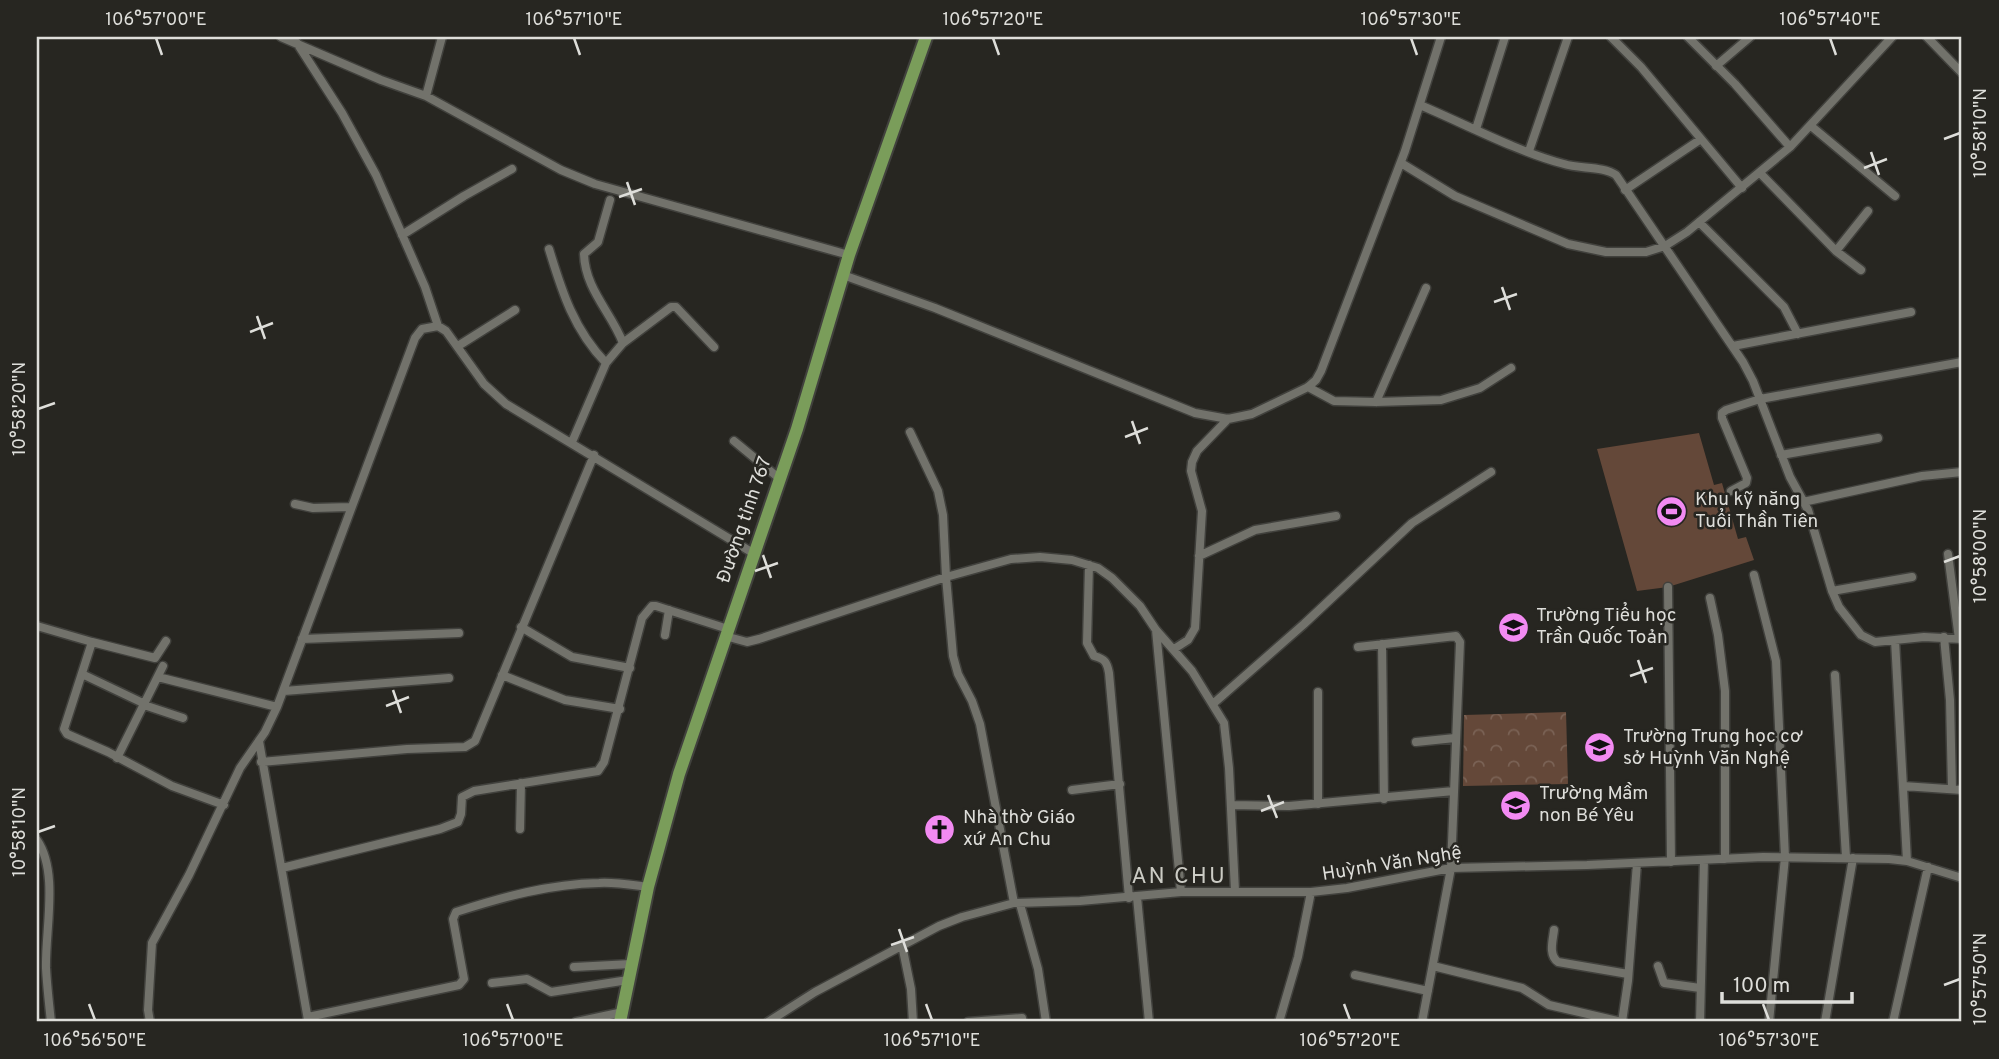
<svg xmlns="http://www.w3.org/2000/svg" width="1999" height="1059" viewBox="0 0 1999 1059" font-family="Overpass,sans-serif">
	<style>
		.forest { fill: url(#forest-crowns) }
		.pitch { fill: #644839 }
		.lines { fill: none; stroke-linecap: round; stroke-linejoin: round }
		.street-casing { stroke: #41413d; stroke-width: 11 }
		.primary-casing { stroke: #41413d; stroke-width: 16 }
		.street { stroke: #72726b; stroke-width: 8 }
		.primary { stroke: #7a9d5a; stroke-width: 12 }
		.ticks { fill: none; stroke: #dededa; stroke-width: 2.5 }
		.labels { text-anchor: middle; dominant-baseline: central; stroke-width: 5; stroke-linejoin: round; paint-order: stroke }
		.poi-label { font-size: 19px; fill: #dededa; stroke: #272621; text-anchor: start }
		.street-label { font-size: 19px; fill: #dededa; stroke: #272621 }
		.quarter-label { font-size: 23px; letter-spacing: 2px; fill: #ccccc5; stroke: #272621 }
		.neatline { fill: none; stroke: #dededa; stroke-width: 2.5 }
		.ticks-label { font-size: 18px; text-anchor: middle; fill: #dededa }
	</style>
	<defs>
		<pattern id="forest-crowns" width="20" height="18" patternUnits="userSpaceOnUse" patternTransform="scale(1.75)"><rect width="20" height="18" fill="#644839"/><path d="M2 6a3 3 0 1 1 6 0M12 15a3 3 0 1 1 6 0" fill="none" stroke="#7a6255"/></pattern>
	</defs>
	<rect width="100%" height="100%" fill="#272621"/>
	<path class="forest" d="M1566,712l2,72 -105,2 1,-71z"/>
	<path class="pitch" d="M1699,433l15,52 8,-2 16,56 8,-2 8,23 -86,27 -31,4 -40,-142z"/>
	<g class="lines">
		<defs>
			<path id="street" d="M281,37l100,43 45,16 135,74 34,14 254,71
				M1611,37l30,30 101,121
				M1688,37l47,47 55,63
				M1927,37l35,36
				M297,43l45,70 34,62 49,112 13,39
				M1716,66l34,-29
				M426,96l16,-59
				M1420,105c45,19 98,47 144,59 16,5 39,2 52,11l127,187 10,19 37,96 18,33 24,81 7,16 22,28 14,7 49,-5 38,2
				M1811,126l84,70
				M1476,129l29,-92
				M1529,151l39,-114
				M1401,163l54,33 113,48 38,8h40l19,-6 22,-14 103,-85 102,-110
				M1760,173l76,78 25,19
				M1625,190l76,-51
				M610,200l-12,42 -14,12c1,35 27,58 39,89
				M1699,222l85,85 14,27
				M402,235l62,-39 48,-27
				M549,249c13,43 25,81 57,114
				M1836,251l32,-40
				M843,275l92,33 260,105 33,6 24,-5 56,-27 8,-7 5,-9 84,-220 36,-114
				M458,346l57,-36
				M1733,346l178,-34
				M1308,387l26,14 42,1 65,-2 39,-12 31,-20
				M1376,402l50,-114
				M910,432l28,59 5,24 3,62 7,79 5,18 14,27 8,23 34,179
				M734,441l46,38
				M572,442l34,-79 17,-20 48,-36h5l38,40
				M1781,455l97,-17
				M1731,491l15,-8 1,-5 -25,-60v-5l4,-3 34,-11 202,-37
				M1803,502l119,-26 40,-4
				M295,504l18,4 38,-1
				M1948,554l11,85
				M1199,556l56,-26 81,-14
				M1089,565l-2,78 7,13c11,3 13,6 15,17l20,225
				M1754,575l22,86 9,196 -16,165
				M1668,587l3,275
				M1832,591l80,-14
				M1710,598l8,37 7,56v168
				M37,626l55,16 -28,87 3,5 41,18 64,34 52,19
				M521,627l51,30 58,11
				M1156,630l25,262
				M665,635l4,-25
				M725,636l22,6 12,-3 187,-62 65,-18 29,-2 32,3 26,8 14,10 28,28 16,24 36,41 32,52 5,45 6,123
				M1944,637l6,63 2,89
				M302,639l157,-6
				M1895,640l12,221
				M92,642l63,16 11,-17
				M1382,644l2,155
				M1358,647l98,-11 4,6 -9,226 -29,154
				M1174,649l14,-9 7,-12 7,-117 -11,-40 1,-9 5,-11 31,-32
				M82,674l63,30
				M502,675l63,25 55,9
				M1835,675l11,182
				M158,677l119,30
				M284,691l165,-13
				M1214,703l90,-79 108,-101 79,-51
				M144,705l39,13
				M259,741l49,279
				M1416,742l39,-4
				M117,758l46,-92
				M261,762l146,-13 58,-2 10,-6 119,-286
				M1903,786l59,4
				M1072,790l48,-6
				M1318,804v-112
				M1231,805l58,1 165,-15
				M520,829l1,-46
				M37,840c22,32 8,90 9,128 1,18 3,36 5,54
				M282,868l158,-39 18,-7 3,-8 1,-17 12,-6 124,-20 6,-9 38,-144 10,-12h4l72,23
				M1137,897l12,125
				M1020,904l18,65 8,53
				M1554,930c-1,10 -6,25 4,32l70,12
				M902,945l9,44 2,33
				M1433,966l89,22 27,17 73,17
				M1658,966l6,17 36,5
				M574,967l57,-3
				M1355,975l73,16
				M492,983l35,-4 24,13 77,-12
				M308,1017l151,-32 5,-6 -11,-60 3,-7c47,-15 93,-28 143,-29 16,-1 33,2 49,4
				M150,1022l-2,-12 4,-67 37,-68 51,-107 25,-36 12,-25 138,-369 7,-9 16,-3 8,5 38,53 22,20 247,149
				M576,1022l47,-10
				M768,1022l47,-30 124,-66 23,-9 52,-14 66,-2 101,-9h130l36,-4 104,-20 136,-3 176,-8 126,2 18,2 55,17
				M968,1022l54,-4
				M1279,1022l19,-65 13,-65
				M1622,1022l6,-41 9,-118
				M1700,1022l4,-162
				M1825,1022l28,-164
				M1893,1022l35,-155"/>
			<path id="primary" d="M620,1022l28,-135 31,-113 118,-345 52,-174 77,-218"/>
		</defs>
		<use href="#street" class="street-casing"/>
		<use href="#primary" class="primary-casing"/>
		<use href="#street" class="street"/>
		<use href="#primary" class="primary"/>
	</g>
	<path class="ticks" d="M156,38l6,17M574,38l6,17M993,38l6,17M1411,38l6,17M1830,38l6,17M1944,139l16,-6M1871,152l8,23M1864,168l23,-9M627,182l8,23M619,197l23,-8M1502,287l8,23M1494,302l23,-8M257,316l8,23M250,332l23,-9M38,409l17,-6M1132,421l8,23M1125,437l23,-9M763,555l8,23M1944,562l16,-6M755,571l23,-8M1638,660l8,23M1630,676l23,-8M393,690l8,23M386,706l23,-9M1268,795l9,23M1261,811l23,-9M38,832l17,-6M899,929l8,23M891,945l23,-8M1944,985l16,-6M89,1004l6,16M507,1004l6,16M926,1004l6,16M1344,1004l6,16M1763,1004l6,16"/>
	<defs>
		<symbol id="stadium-disc" viewBox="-11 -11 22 22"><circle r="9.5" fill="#f28af2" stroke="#272621"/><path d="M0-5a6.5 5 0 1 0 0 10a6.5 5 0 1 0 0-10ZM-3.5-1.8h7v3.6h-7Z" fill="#111"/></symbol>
		<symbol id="school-disc" viewBox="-11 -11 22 22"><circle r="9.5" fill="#f28af2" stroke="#272621"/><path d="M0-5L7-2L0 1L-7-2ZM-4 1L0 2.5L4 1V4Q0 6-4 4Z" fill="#111"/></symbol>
		<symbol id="church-disc" viewBox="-11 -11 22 22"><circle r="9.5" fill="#f28af2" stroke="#272621"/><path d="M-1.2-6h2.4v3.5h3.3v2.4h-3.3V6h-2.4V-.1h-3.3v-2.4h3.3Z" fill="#111"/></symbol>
	</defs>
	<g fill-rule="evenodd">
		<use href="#stadium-disc" x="1654" y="494" width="35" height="35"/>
		<use href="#school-disc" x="1496" y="610" width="35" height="35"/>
		<use href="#school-disc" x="1582" y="730" width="35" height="35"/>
		<use href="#school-disc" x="1498" y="788" width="35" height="35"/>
		<use href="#church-disc" x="922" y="812" width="35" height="35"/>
	</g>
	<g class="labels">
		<g class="poi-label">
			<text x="1695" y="500">Khu kỹ năng<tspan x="1695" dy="22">Tuổi Thần Tiên</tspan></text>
			<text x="1536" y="616">Trường Tiểu học<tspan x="1536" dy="22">Trần Quốc Toản</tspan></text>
			<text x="1623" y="737">Trường Trung học cơ<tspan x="1623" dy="22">sở Huỳnh Văn Nghệ</tspan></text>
			<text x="1539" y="794">Trường Mầm<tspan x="1539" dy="22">non Bé Yêu</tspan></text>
			<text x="963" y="818">Nhà thờ Giáo<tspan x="963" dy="22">xứ An Chu</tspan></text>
		</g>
		<g class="street-label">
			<text transform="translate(745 520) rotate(-71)">Đường tỉnh 767</text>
			<text transform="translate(1392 864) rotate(-9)">Huỳnh Văn Nghệ</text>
		</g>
		<g class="quarter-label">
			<text x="1179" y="877">AN CHU</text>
		</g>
	</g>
	<rect width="1999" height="1059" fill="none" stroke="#272621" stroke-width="77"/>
	<path d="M1722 992v10h130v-10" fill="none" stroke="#dededa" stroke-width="3.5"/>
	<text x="1733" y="992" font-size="21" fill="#dededa" stroke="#272621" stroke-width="5" paint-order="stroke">100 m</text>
	<rect x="38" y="38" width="1922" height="982" class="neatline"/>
	<g class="ticks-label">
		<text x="156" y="25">106°57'00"E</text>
		<text x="574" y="25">106°57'10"E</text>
		<text x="993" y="25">106°57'20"E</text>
		<text x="1411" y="25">106°57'30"E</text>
		<text x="1830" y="25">106°57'40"E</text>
		<text transform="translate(1980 133) rotate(-90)" y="6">10°58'10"N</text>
		<text transform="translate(19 409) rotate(-90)" y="6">10°58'20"N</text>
		<text transform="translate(1980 556) rotate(-90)" y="6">10°58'00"N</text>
		<text transform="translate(19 832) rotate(-90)" y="6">10°58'10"N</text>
		<text transform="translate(1980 979) rotate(-90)" y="6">10°57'50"N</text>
		<text x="95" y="1046">106°56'50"E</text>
		<text x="513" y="1046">106°57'00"E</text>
		<text x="932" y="1046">106°57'10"E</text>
		<text x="1350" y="1046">106°57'20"E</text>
		<text x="1769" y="1046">106°57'30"E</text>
	</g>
</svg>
